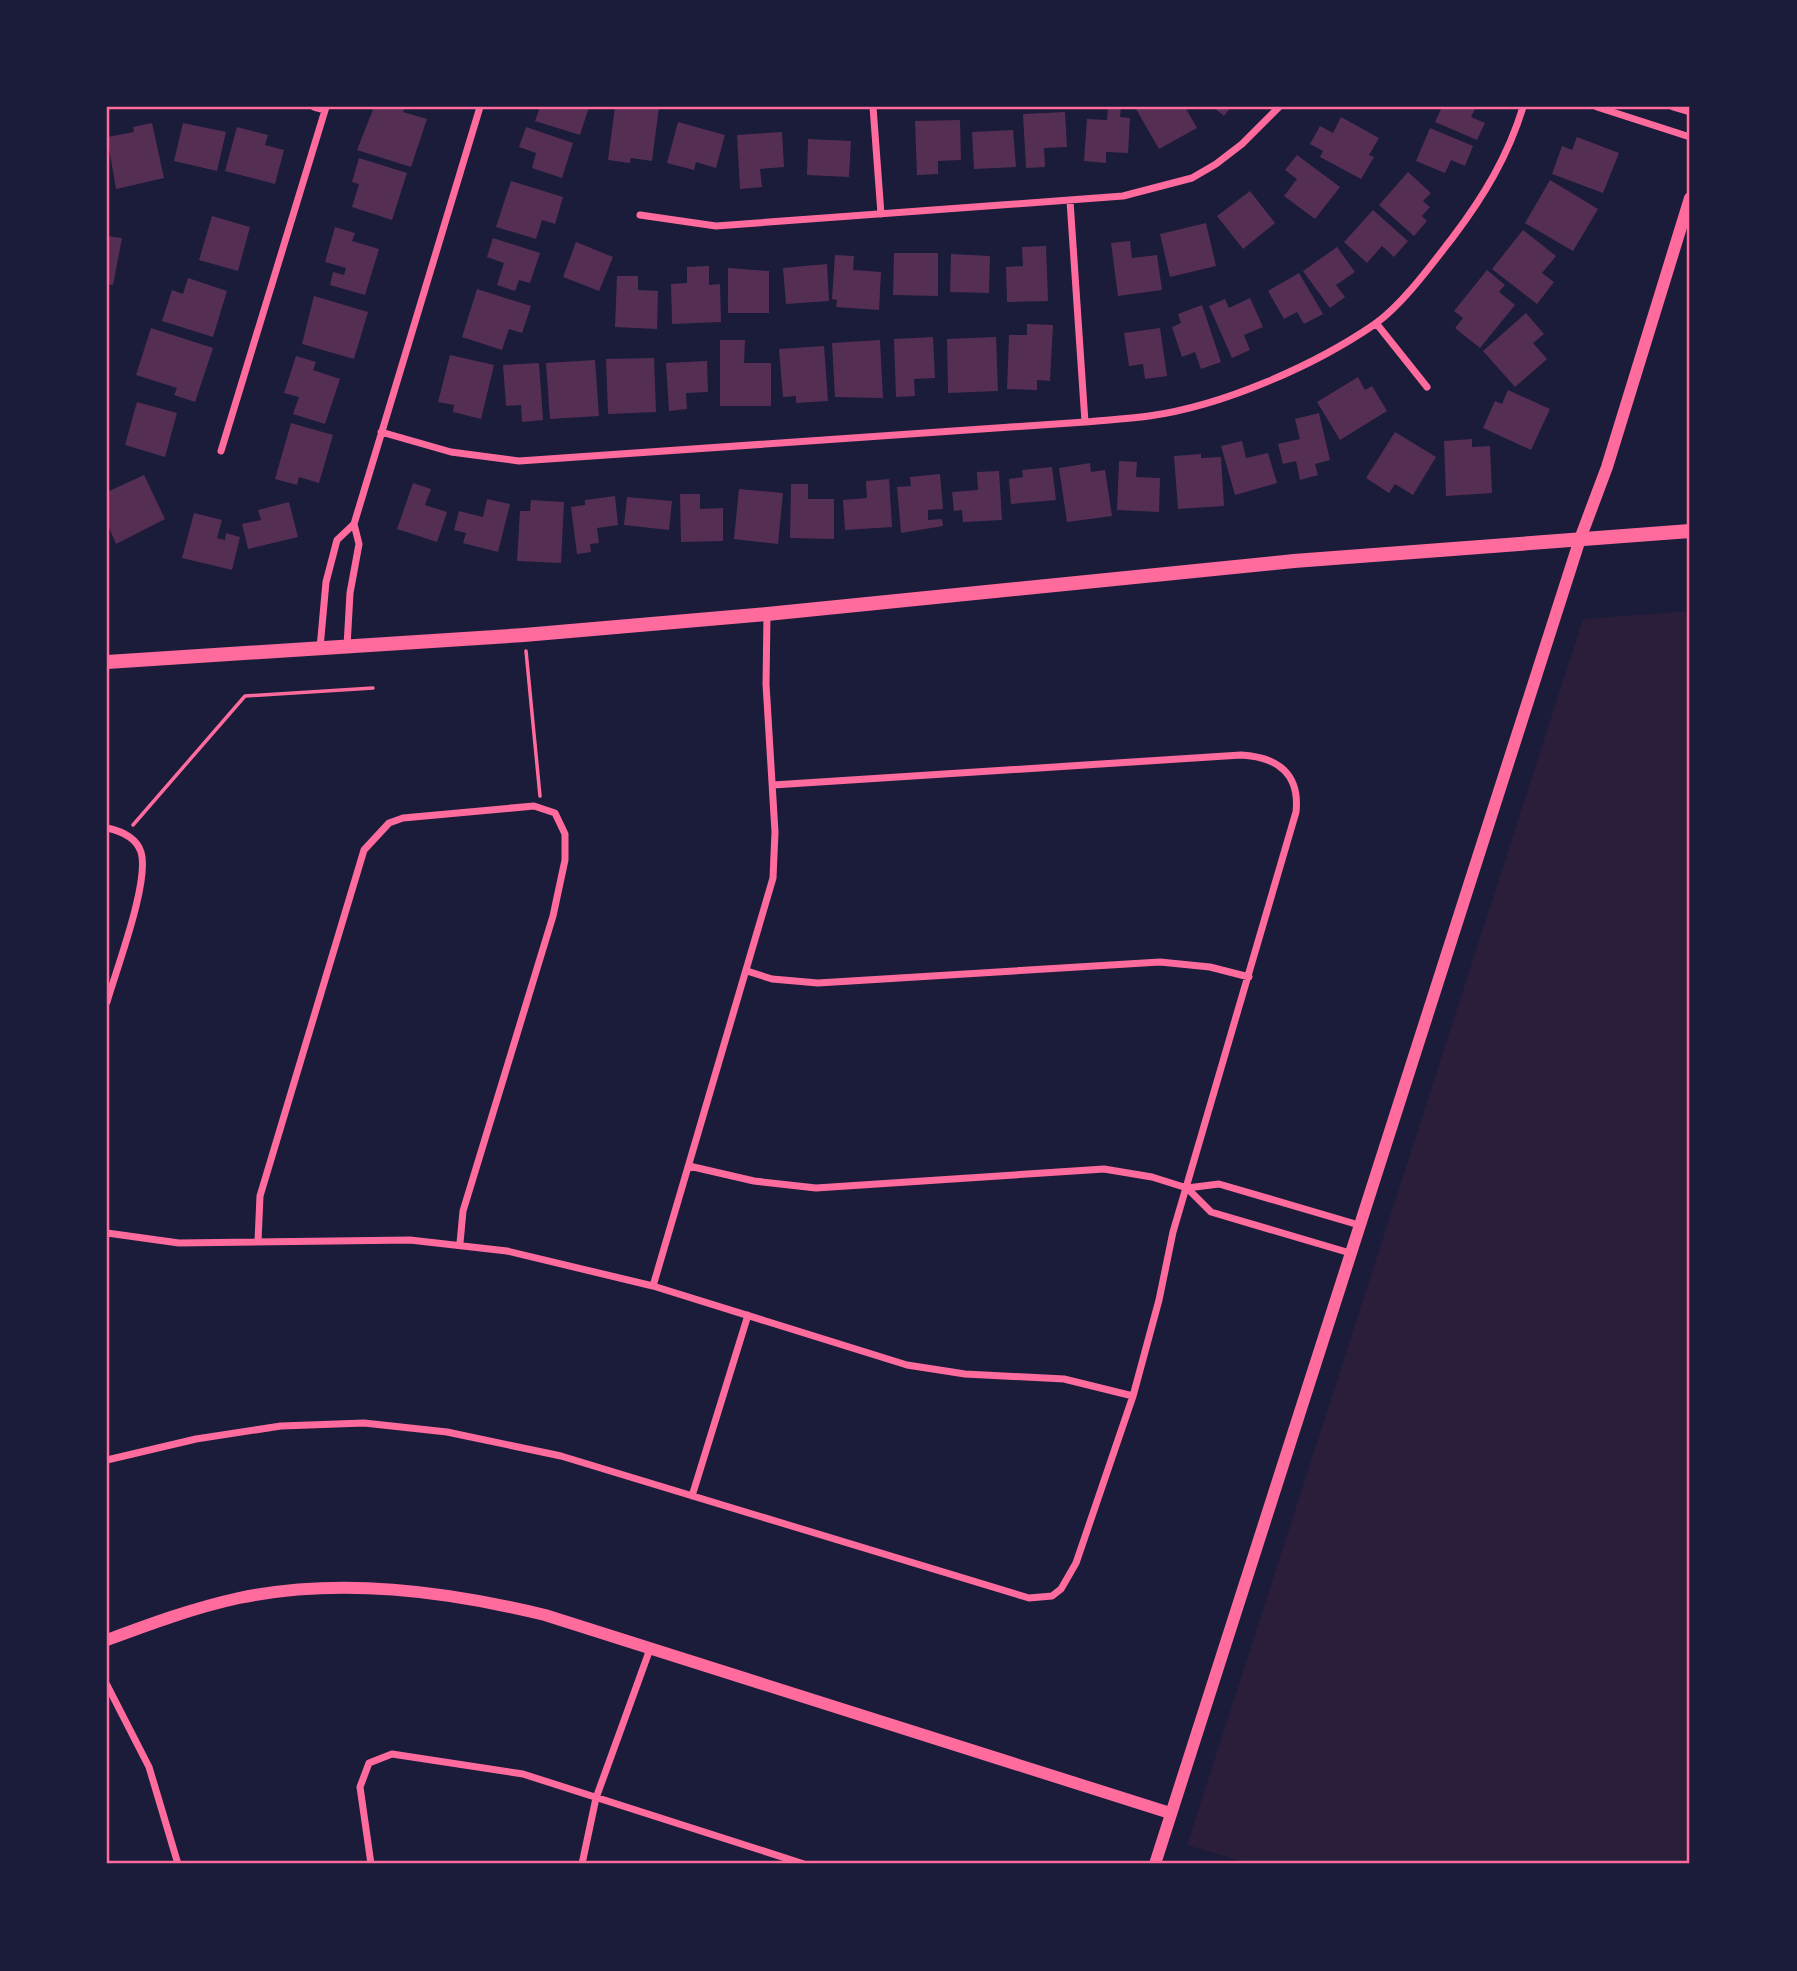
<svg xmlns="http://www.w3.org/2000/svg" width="1797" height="1971" viewBox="0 0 1797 1971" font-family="'PT Sans',sans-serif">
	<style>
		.green { fill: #2a1e3b }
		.building { fill: #542f53 }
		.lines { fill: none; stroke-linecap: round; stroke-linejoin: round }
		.path { stroke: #ff6b9d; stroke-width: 3.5 }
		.minor { stroke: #ff6b9d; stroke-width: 7 }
		.tertiary { stroke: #ff6b9d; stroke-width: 12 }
		.secondary { stroke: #ff6b9d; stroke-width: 14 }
		.neatline { fill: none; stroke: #ff6b9d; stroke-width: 2.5 }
	</style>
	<rect width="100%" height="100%" fill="#1b1b3a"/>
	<path class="green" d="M1690,611v1253h-439l-64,-19 396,-1226z"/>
	<path class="building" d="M374,107h31l-2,5 24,7 -16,48 -54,-17z
		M540,107h49l-9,28 -45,-14z
		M615,107h44l-7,54 -21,-3 -1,5 -22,-3z
		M1108,107l13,1 -1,9 10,1 -2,35 -22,-1v11l-22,-2 3,-42 20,1z
		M1140,107h45l12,21 -38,21 -23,-40z
		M1213,107h18l-7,9z
		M1442,107h34l-5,10 14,6 -8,17 -42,-18z
		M1065,112l2,35 -23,1 1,19 -19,1 -3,-54z
		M1341,117l38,21 -10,17 5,2 -13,22 -41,-22 3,-6 -13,-7 10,-18 13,7z
		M960,120l1,40 -23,1v13l-21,1 -2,-54z
		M678,122l47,13 -9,33 -20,-6 -2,8 -27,-7z
		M152,123l12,55 -48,11 -9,-52 27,-5 -1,-5z
		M183,123l43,9 -9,39 -43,-10z
		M237,127l31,8 -3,10 19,5 -9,34 -50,-13z
		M526,127l47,16 -11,35 -30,-10 4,-15 -17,-6z
		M1430,128l43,18 -8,20 -14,-6 -6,13 -29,-12z
		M1013,130l3,37 -42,2 -2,-37z
		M782,132l2,35 -24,2 2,18 -22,2 -3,-54z
		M1577,137l42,16 -16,40 -51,-19 10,-28 10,4z
		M808,139l43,2 -2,36 -42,-2z
		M1297,155l43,32 -25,32 -31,-23 13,-17 -12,-9z
		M359,158l48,15 -15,47 -40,-13 7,-23 -7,-2z
		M1408,172l23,21 -8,8 7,6 -8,9 5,5 -13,15 -35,-31z
		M1550,180l48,29 -25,42 -48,-28z
		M511,181l52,16 -8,27 -13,-4 -6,19 -40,-12z
		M1250,191l25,32 -32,26 -26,-33z
		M1373,210l35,31 -14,16 -12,-11 -15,17 -23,-21z
		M212,216l38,11 -12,44 -39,-11z
		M1206,223l10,43 -46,11 -10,-43z
		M335,227l20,6 -3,8 27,8 -14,46 -35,-10 3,-13 11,3 2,-7 -21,-6z
		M1523,230l33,26 -14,17 12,9 -17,22 -45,-35z
		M107,236l15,2 -9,47 -6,-1z
		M493,238l47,15 -10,30 -11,-3 -4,11 -18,-6 7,-22 -17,-6z
		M1130,241l2,17 25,-3 5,35 -44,6 -7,-53z
		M576,242l37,15 -14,34 -36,-14z
		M1046,246l2,55 -41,1 -1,-35 17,-1 -1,-19z
		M1337,247l18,25 -19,13 9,12 -15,11 -27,-37z
		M894,253h44v43l-45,-1z
		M951,254l39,2 -1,37 -39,-1z
		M835,255l19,1 -1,14 28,2 -2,38 -43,-3 1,-7 -5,-1z
		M827,264l2,37 -43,3 -3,-36z
		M709,266v19l11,-1 1,38 -49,2 -1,-40 16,-1v-16z
		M728,268l41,3v42h-41z
		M1487,270l18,15 -6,7 16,13 -35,43 -25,-20 8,-10 -9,-7z
		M1299,273l24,41 -19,10 -7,-12 -13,7 -16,-28z
		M617,276h21v14l20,1 -1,38 -42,-2z
		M188,278l39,13 -14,46 -51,-16 10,-31 11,4z
		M477,289l54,17 -9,27 -13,-4 -7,21 -40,-13z
		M314,296l54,16 -14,47 -52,-15z
		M1250,298l13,29 -19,8 6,15 -18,8 -23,-52 16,-7 4,9z
		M1202,305l19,57 -20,7 -6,-17 -13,5 -10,-30 9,-4 -3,-9z
		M1526,313l18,21 -11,9 14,16 -32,28 -32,-36z
		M1027,324l26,1 -3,56 -13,-1v10l-30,-1 2,-54h18z
		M151,328l62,20 -18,54 -21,-7 3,-7 -41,-13z
		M1160,328l7,48 -22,3 -2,-15 -14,2 -5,-33z
		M933,337l2,41 -21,1 1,17 -19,1 -2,-58z
		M996,337l2,54 -50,2 -1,-54z
		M720,340h25l-1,23h27v43h-51z
		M880,340l3,58 -48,-1 -3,-54z
		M824,346l4,55 -32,2v-7l-13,1 -4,-48z
		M450,355l44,10 -13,54 -28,-7 1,-7 -16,-3z
		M296,356l20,6 -3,8 27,9 -15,45 -32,-10 6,-17 -15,-4z
		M654,358l2,54 -48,2 -2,-55z
		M595,360l4,56 -49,3 -4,-56z
		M707,361l1,31 -22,1 1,16 -18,2 -3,-48z
		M539,363l4,57 -21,2 -1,-17 -15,1 -3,-41z
		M1358,377l7,13 7,-4 15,25 -47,29 -23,-38z
		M1508,390l42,19 -19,41 -48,-22 12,-27 7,3z
		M137,402l40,11 -12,44 -40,-12z
		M1319,413l11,47 -15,4 3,11 -18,5 -4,-19 -13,3 -5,-20 22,-5 -5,-20z
		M291,423l42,12 -14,48 -20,-6 -2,8 -22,-6z
		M1395,432l41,25 -23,38 -18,-11 -6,9 -23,-15z
		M1472,439v8l18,-1 2,47 -46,3 -2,-55z
		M1242,441l4,17 22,-5 9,30 -42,12 -14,-49z
		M1201,454v4l20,-1 3,49 -46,3 -4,-53z
		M1119,461l18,1 -1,15 24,1 -1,34 -42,-2z
		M1090,463l1,9 14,-2 7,46 -45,6 -8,-54z
		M1052,467l4,33 -45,4 -2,-25 14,-2 -1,-7z
		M999,471l3,49 -39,2 -1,-12 -8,1 -2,-19 26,-2 -1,-18z
		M940,474l3,35 -15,1v10l14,-1 1,7 -42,7 -4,-46 14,-1 -1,-9z
		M144,475l21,44 -49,25 -9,-21v-31z
		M889,479l3,48 -47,3 -2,-30 24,-2 -1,-17z
		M413,483l18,6 -6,16 22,7 -10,30 -40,-13z
		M791,484h17v15h26v40l-44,-1z
		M739,489l44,4 -5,51 -44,-5z
		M680,494h20v15l23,-1v33l-42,1z
		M615,496l3,29 -21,3 2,15 -9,1 1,8 -14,2 -6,-47 14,-2v-5z
		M627,497l45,4 -3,29 -45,-5z
		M487,499l23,5 -12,48 -35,-9 3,-10 -12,-3 5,-19 24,6z
		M531,500l33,2 -3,61 -44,-2 3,-50h10z
		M289,502l9,35 -50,12 -6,-25 19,-4 -3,-10z
		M194,513l28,7 -5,18 8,2 1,-7 14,4 -8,33 -50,-12z"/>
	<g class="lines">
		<path class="path" d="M526,651l14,145
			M133,825l112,-129 128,-8"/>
		<path class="minor" d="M314,107l11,3
			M873,107l8,107
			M1597,107l93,30
			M1673,107l17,5
			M1070,201l15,221
			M640,215l76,11 407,-30 69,-18 24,-14 26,-20 37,-37
			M1376,323l51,64
			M381,432l70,20 68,9 566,-39c21,-2 43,-3 64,-6 73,-10 165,-50 226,-92 28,-20 57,-60 78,-87 31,-41 55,-81 70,-130
			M221,451l105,-344
			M347,646l3,-53 9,-49 -5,-20 126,-417
			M320,648l6,-66 11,-42 17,-16
			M107,828c14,3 29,9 34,24 9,29 -25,118 -34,150
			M747,971l25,8 46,4 342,-21 50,5 39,10
			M689,1166l65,15 62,7 288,-19 48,8 35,11
			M107,1233l72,10 231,-3 97,11 146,35 254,79 58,9 99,5 69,17
			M258,1241l2,-45 104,-346 25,-27 14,-5 131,-12 21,7 10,21v26l-12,56 -90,295 -3,32
			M1350,1253l-139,-41 -24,-24 32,-4 140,41
			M653,1286l120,-408 2,-46 -9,-148 1,-69
			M107,1460l89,-21 85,-13 83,-3 83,9 114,24 468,142 23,-2 9,-7 15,-26 57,-167 26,-96 14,-68 123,-420c4,-38 -18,-55 -55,-57l-468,30
			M692,1496l56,-181
			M107,1685l42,82 29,97
			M371,1864l-11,-77 9,-24 23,-9 131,20 281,90
			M582,1864l14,-66 54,-149"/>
		<path class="tertiary" d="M107,1640c43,-16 86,-32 132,-42 101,-21 207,-7 306,17l625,198
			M1155,1864l425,-1325 27,-72 83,-269"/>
		<path class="secondary" d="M107,662l417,-27 243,-21 527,-53 396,-30"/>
	</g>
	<rect width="1797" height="1971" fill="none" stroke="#1b1b3a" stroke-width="217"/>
	<rect x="108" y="108" width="1580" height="1754" class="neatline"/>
</svg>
